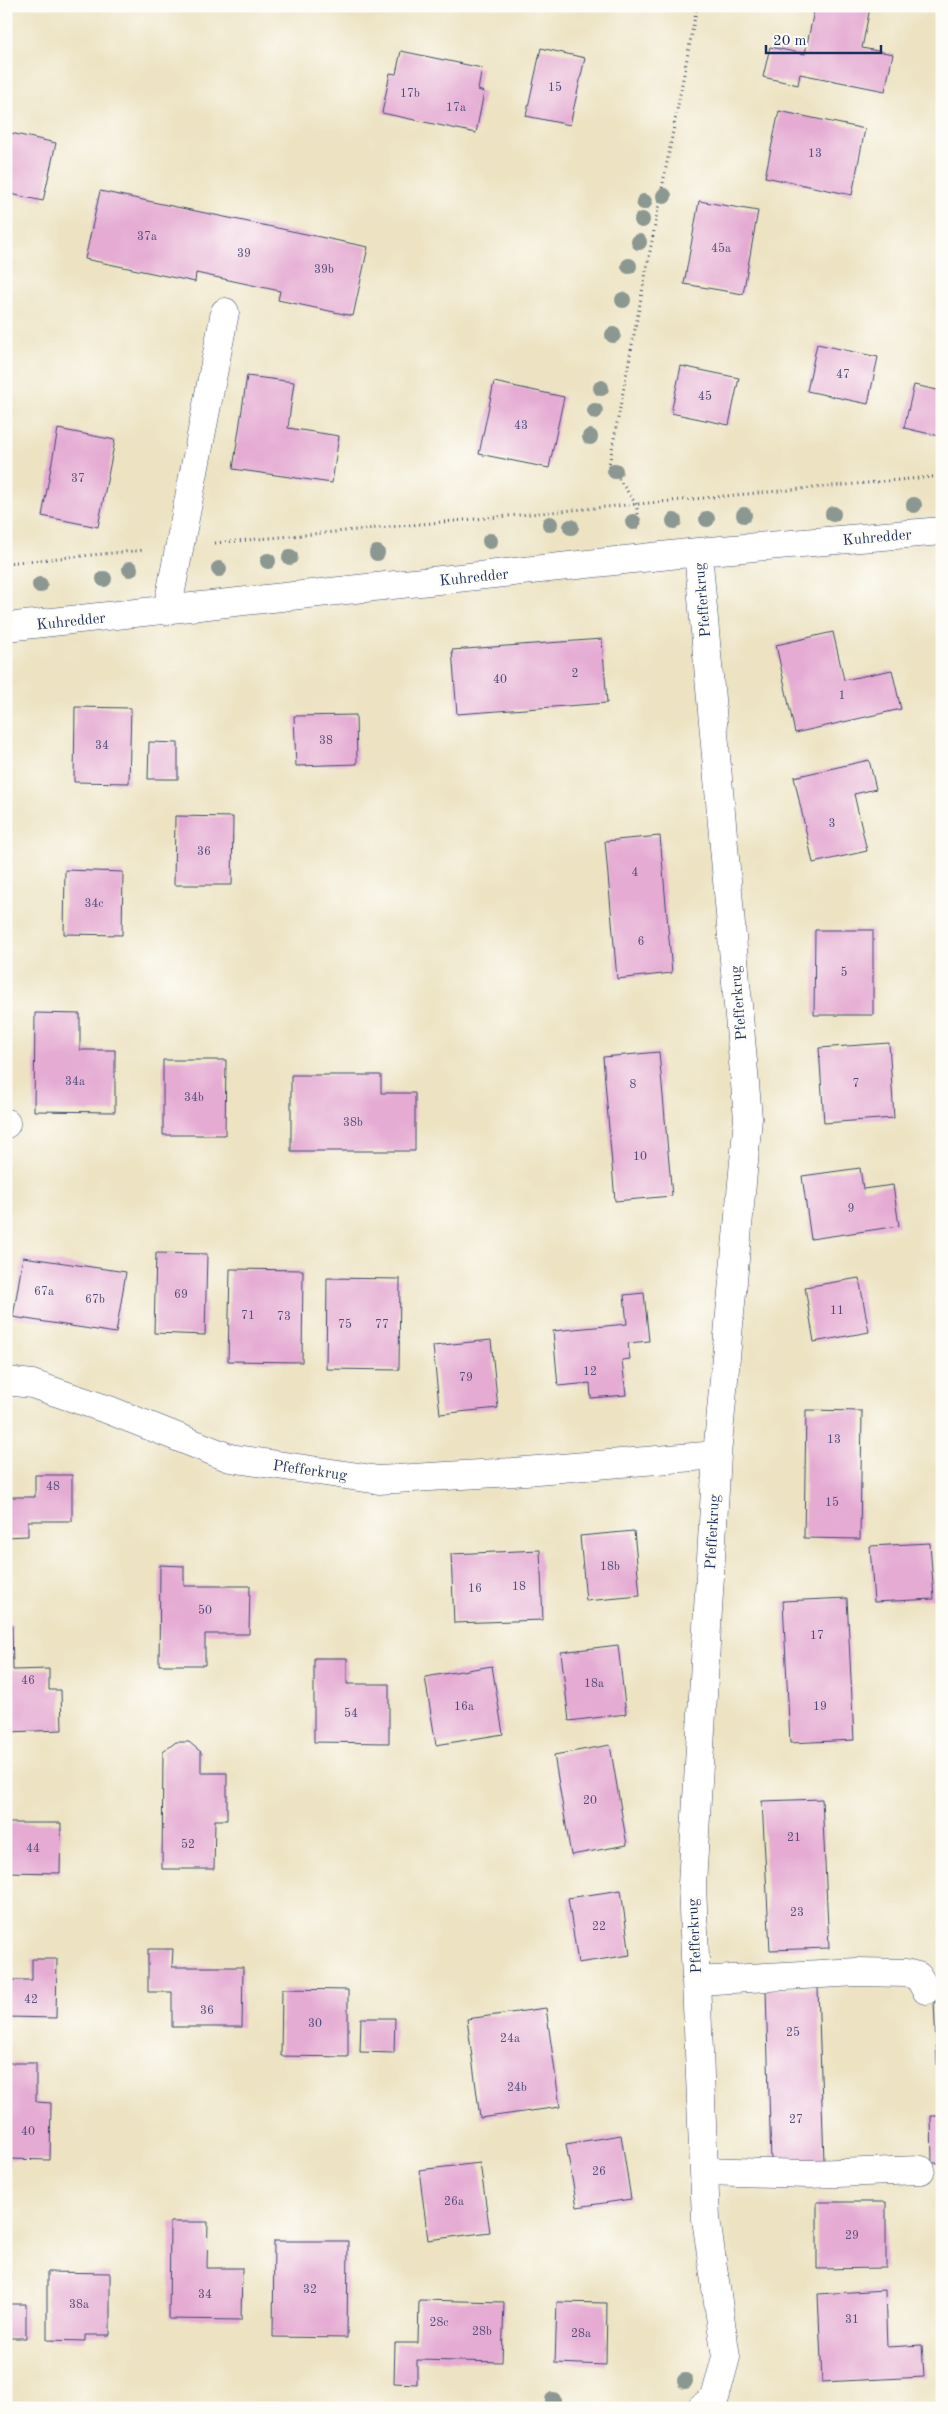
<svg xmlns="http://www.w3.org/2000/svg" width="948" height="2414" viewBox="0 0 948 2414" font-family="'Old Standard TT',serif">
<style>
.building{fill:#e5abd3}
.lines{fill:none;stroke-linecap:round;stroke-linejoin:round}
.minor-casing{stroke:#3a4a6d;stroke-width:29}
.path{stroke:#3a4a6d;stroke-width:3;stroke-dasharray:1 4;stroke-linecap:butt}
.minor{stroke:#fff;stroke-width:28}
.tree{fill:#8b9892}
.labels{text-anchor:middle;stroke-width:5;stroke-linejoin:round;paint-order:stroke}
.number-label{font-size:12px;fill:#4e4e7b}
.street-label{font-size:15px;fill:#1b2f5e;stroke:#fdfcf7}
</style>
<rect width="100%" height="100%" fill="#fdfcf7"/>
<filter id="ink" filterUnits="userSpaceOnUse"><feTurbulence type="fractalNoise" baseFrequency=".02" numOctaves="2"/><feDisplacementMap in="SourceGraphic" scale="10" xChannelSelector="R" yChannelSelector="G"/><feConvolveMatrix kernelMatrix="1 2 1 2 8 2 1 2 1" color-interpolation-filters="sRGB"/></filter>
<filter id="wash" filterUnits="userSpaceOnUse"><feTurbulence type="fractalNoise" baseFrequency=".0096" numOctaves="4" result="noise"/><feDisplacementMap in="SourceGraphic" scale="20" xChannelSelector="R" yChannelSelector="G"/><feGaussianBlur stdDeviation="1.12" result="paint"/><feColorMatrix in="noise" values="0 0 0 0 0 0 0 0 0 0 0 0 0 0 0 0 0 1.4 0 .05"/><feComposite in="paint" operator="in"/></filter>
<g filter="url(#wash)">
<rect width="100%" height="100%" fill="#ede3c3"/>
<g id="blocks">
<path class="building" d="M815,6H859L870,8L862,48L893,54L885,91L800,74L798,85L763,77L770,47L805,54Z
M541,48L585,58L570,125L526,116Z
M401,51L482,68L478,90L484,92L476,133L382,113L390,73L396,74Z
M779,111L865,129L852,195L765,177Z
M6,132L56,143L43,201L6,193Z
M100,191L368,247L353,316L278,300L280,291L196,273L195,282L85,259Z
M699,201L758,211L743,294L684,284Z
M817,344L878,357L868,404L807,391Z
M681,366L739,378L729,425L671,413Z
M247,376L294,382L288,428L339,436L332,483L233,469Z
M494,382L564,397L549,468L479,454Z
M914,385L942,391V423L939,436L904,428Z
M58,429L115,440L98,527L42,516Z
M833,632L844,680L892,670L901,709L795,733L776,645Z
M602,639L607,703L457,714L452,650Z
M75,707L131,708L129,783L74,782Z
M356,715L357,764L296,766L294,716Z
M149,742L178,743V779H148Z
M869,760L876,789L854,794L867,851L813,863L794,777Z
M175,816L233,817L232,885H174Z
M660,836L672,973L617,979L605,841Z
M65,870L123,872L122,935L64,934Z
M815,930H873V1015H814Z
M35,1013L80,1014V1050H115V1112L34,1111Z
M889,1043L894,1118L824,1123L819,1048Z
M659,1052L672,1196L615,1201L603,1057Z
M163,1060H226L225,1135H163Z
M291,1075H381V1093H415V1151H291Z
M860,1168L863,1189L893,1185L899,1226L811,1239L802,1176Z
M156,1253L207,1254L205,1335L154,1333Z
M23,1257L126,1272L116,1333L13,1317Z
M230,1269L303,1270L302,1362L228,1361Z
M327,1278L400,1279L399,1370L326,1369Z
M859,1278L869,1332L814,1342L805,1287Z
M644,1293L649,1341L628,1343L630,1359L622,1360L626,1395L591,1398L590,1383L558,1386L553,1331L627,1324L624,1295Z
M491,1340L498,1408L440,1414L433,1346Z
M806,1410L862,1411L860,1539L804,1538Z
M35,1475H72V1521H28V1536L6,1537V1497H35Z
M634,1531L640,1596L586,1601L580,1536Z
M930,1543L934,1599L874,1602L870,1546Z
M540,1550L543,1620L454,1623L451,1554Z
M160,1565L184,1566V1586H250L249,1634H205V1665H159Z
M847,1598L854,1740L790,1743L783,1601Z
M6,1624H12L13,1670L49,1669V1690H61L62,1730L7,1732Z
M618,1645L626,1714L569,1721L561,1652Z
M314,1658H347V1684H389V1743L314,1742Z
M492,1666L503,1734L436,1745L425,1677Z
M176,1742H189L201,1752V1773H227V1820H215L214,1869H162L163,1752Z
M610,1745L627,1845L571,1855L554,1755Z
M822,1799L829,1948L770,1950L762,1801Z
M6,1823H61L60,1873L6,1872Z
M621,1890L630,1955L578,1963L568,1898Z
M148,1949H173L172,1967H243L242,2027H172V1992H148Z
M32,1959H57L56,2018L6,2017V1980H32Z
M818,1988L824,2161L771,2163L766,1990Z
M282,1989L348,1990V2057L281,2056Z
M942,2001V2065H937L934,2002Z
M546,2008L560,2107L480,2118L467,2019Z
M361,2018H395L394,2053L360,2052Z
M6,2063H36V2102L51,2103L50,2160L9,2159V2172H6Z
M931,2116H942V2163H932Z
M621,2135L631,2199L577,2207L566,2144Z
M480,2163L490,2232L428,2240L419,2170Z
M817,2202H886V2268L817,2269Z
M170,2222H208L207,2268H242L241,2320L169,2319Z
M274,2241H348L347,2338L273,2337Z
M47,2272L110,2273V2335H85V2341L47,2340Z
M6,2274H11L10,2304H26V2338H6Z
M885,2290L887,2347L922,2345L924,2377L822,2382L818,2294Z
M419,2300L504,2302L502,2362L417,2360V2384L394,2383L395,2343H418Z
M557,2302L607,2303L606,2365L555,2363Z"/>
</g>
</g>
<g filter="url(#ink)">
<use href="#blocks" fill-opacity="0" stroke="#3a4a6d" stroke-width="1"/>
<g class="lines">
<defs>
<path id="minor" d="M698,552L748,1118L717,1455L692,1885L706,2219L726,2357L715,2398L701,2408
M167,611L225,312
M6,627L698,552L942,531
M6,1124V1123
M6,1381L32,1384L109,1410L230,1458L379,1480L513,1472L717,1455
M696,1981L857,1972L906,1973L918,1976L926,1990
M704,2171L808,2174L921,2170"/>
</defs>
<use href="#minor" class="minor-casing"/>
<path class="path" d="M640,524L636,504L609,465L697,6
M215,543L942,476
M6,563L145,550"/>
<use href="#minor" class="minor"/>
</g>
<g class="tree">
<circle cx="664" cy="196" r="8"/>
<circle cx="644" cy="202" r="8"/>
<circle cx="642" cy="220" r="8"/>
<circle cx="639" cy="242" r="8"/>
<circle cx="629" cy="266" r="8"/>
<circle cx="623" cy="300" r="8"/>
<circle cx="613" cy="335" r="8"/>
<circle cx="601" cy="388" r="8"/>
<circle cx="595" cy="411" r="8"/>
<circle cx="590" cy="437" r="8"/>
<circle cx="615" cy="471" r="8"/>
<circle cx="914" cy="505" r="8"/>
<circle cx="833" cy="514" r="8"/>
<circle cx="744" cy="515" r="8"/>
<circle cx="707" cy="519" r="8"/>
<circle cx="674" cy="521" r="8"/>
<circle cx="633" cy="522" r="8"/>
<circle cx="550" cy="524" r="8"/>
<circle cx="571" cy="527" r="8"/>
<circle cx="490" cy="541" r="8"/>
<circle cx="377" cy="553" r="8"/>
<circle cx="290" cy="557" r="8"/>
<circle cx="268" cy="561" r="8"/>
<circle cx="130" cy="569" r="8"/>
<circle cx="219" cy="569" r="8"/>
<circle cx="104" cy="579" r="8"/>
<circle cx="40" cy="585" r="8"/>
<circle cx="685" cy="2381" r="8"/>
<circle cx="553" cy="2400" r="8"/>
</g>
</g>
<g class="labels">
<g class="number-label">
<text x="555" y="91">15</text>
<text x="410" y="97">17b</text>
<text x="456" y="111">17a</text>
<text x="815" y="157">13</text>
<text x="147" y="240">37a</text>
<text x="721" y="252">45a</text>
<text x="244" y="257">39</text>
<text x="324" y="273">39b</text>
<text x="843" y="378">47</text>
<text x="705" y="400">45</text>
<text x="521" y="429">43</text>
<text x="78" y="482">37</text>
<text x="575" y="677">2</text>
<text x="500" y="683">40</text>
<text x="842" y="699">1</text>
<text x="326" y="744">38</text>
<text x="102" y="749">34</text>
<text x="832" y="827">3</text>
<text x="204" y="855">36</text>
<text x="635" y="876">4</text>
<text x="94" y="907">34c</text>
<text x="641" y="945">6</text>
<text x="844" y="976">5</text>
<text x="75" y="1085">34a</text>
<text x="856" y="1087">7</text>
<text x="633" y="1088">8</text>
<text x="194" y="1101">34b</text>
<text x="353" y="1126">38b</text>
<text x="640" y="1160">10</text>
<text x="851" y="1212">9</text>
<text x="44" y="1295">67a</text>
<text x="181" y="1298">69</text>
<text x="95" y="1303">67b</text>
<text x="837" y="1314">11</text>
<text x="248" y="1319">71</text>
<text x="284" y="1320">73</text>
<text x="345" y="1328">75</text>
<text x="382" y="1328">77</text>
<text x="590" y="1375">12</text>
<text x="466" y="1381">79</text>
<text x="834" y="1443">13</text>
<text x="53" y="1490">48</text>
<text x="832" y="1506">15</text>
<text x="610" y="1570">18b</text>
<text x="519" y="1590">18</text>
<text x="475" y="1592">16</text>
<text x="205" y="1614">50</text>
<text x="817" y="1639">17</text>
<text x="28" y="1684">46</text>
<text x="594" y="1687">18a</text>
<text x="464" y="1710">16a</text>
<text x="820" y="1710">19</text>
<text x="351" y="1717">54</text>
<text x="590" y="1804">20</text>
<text x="794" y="1841">21</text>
<text x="188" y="1848">52</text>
<text x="33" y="1852">44</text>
<text x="797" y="1916">23</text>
<text x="599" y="1930">22</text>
<text x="31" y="2003">42</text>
<text x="207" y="2014">36</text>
<text x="315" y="2027">30</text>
<text x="793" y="2036">25</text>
<text x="510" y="2042">24a</text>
<text x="517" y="2091">24b</text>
<text x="796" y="2123">27</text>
<text x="28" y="2135">40</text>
<text x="599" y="2175">26</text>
<text x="454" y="2205">26a</text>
<text x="852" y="2239">29</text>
<text x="310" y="2293">32</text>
<text x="205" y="2298">34</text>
<text x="79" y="2308">38a</text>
<text x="852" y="2323">31</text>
<text x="439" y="2326">28c</text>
<text x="482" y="2335">28b</text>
<text x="581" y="2337">28a</text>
</g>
<g class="street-label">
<text transform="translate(877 537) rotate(-5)" y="5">Kuhredder</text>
<text transform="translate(474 577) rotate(-6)" y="5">Kuhredder</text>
<text transform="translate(702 600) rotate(-95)" y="5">Pfefferkrug</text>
<text transform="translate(71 621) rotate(-6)" y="5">Kuhredder</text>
<text transform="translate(738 1003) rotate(-95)" y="5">Pfefferkrug</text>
<text transform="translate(310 1470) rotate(8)" y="5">Pfefferkrug</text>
<text transform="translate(712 1532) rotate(-87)" y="5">Pfefferkrug</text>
<text transform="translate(694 1936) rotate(-93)" y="5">Pfefferkrug</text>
</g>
</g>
<rect width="948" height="2414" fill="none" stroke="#fdfcf7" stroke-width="25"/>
<path d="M766 45v8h115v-8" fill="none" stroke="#1b2f5e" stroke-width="2.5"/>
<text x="773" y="45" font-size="15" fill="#1b2f5e" stroke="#fdfcf7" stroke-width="4" paint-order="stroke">20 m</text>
</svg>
